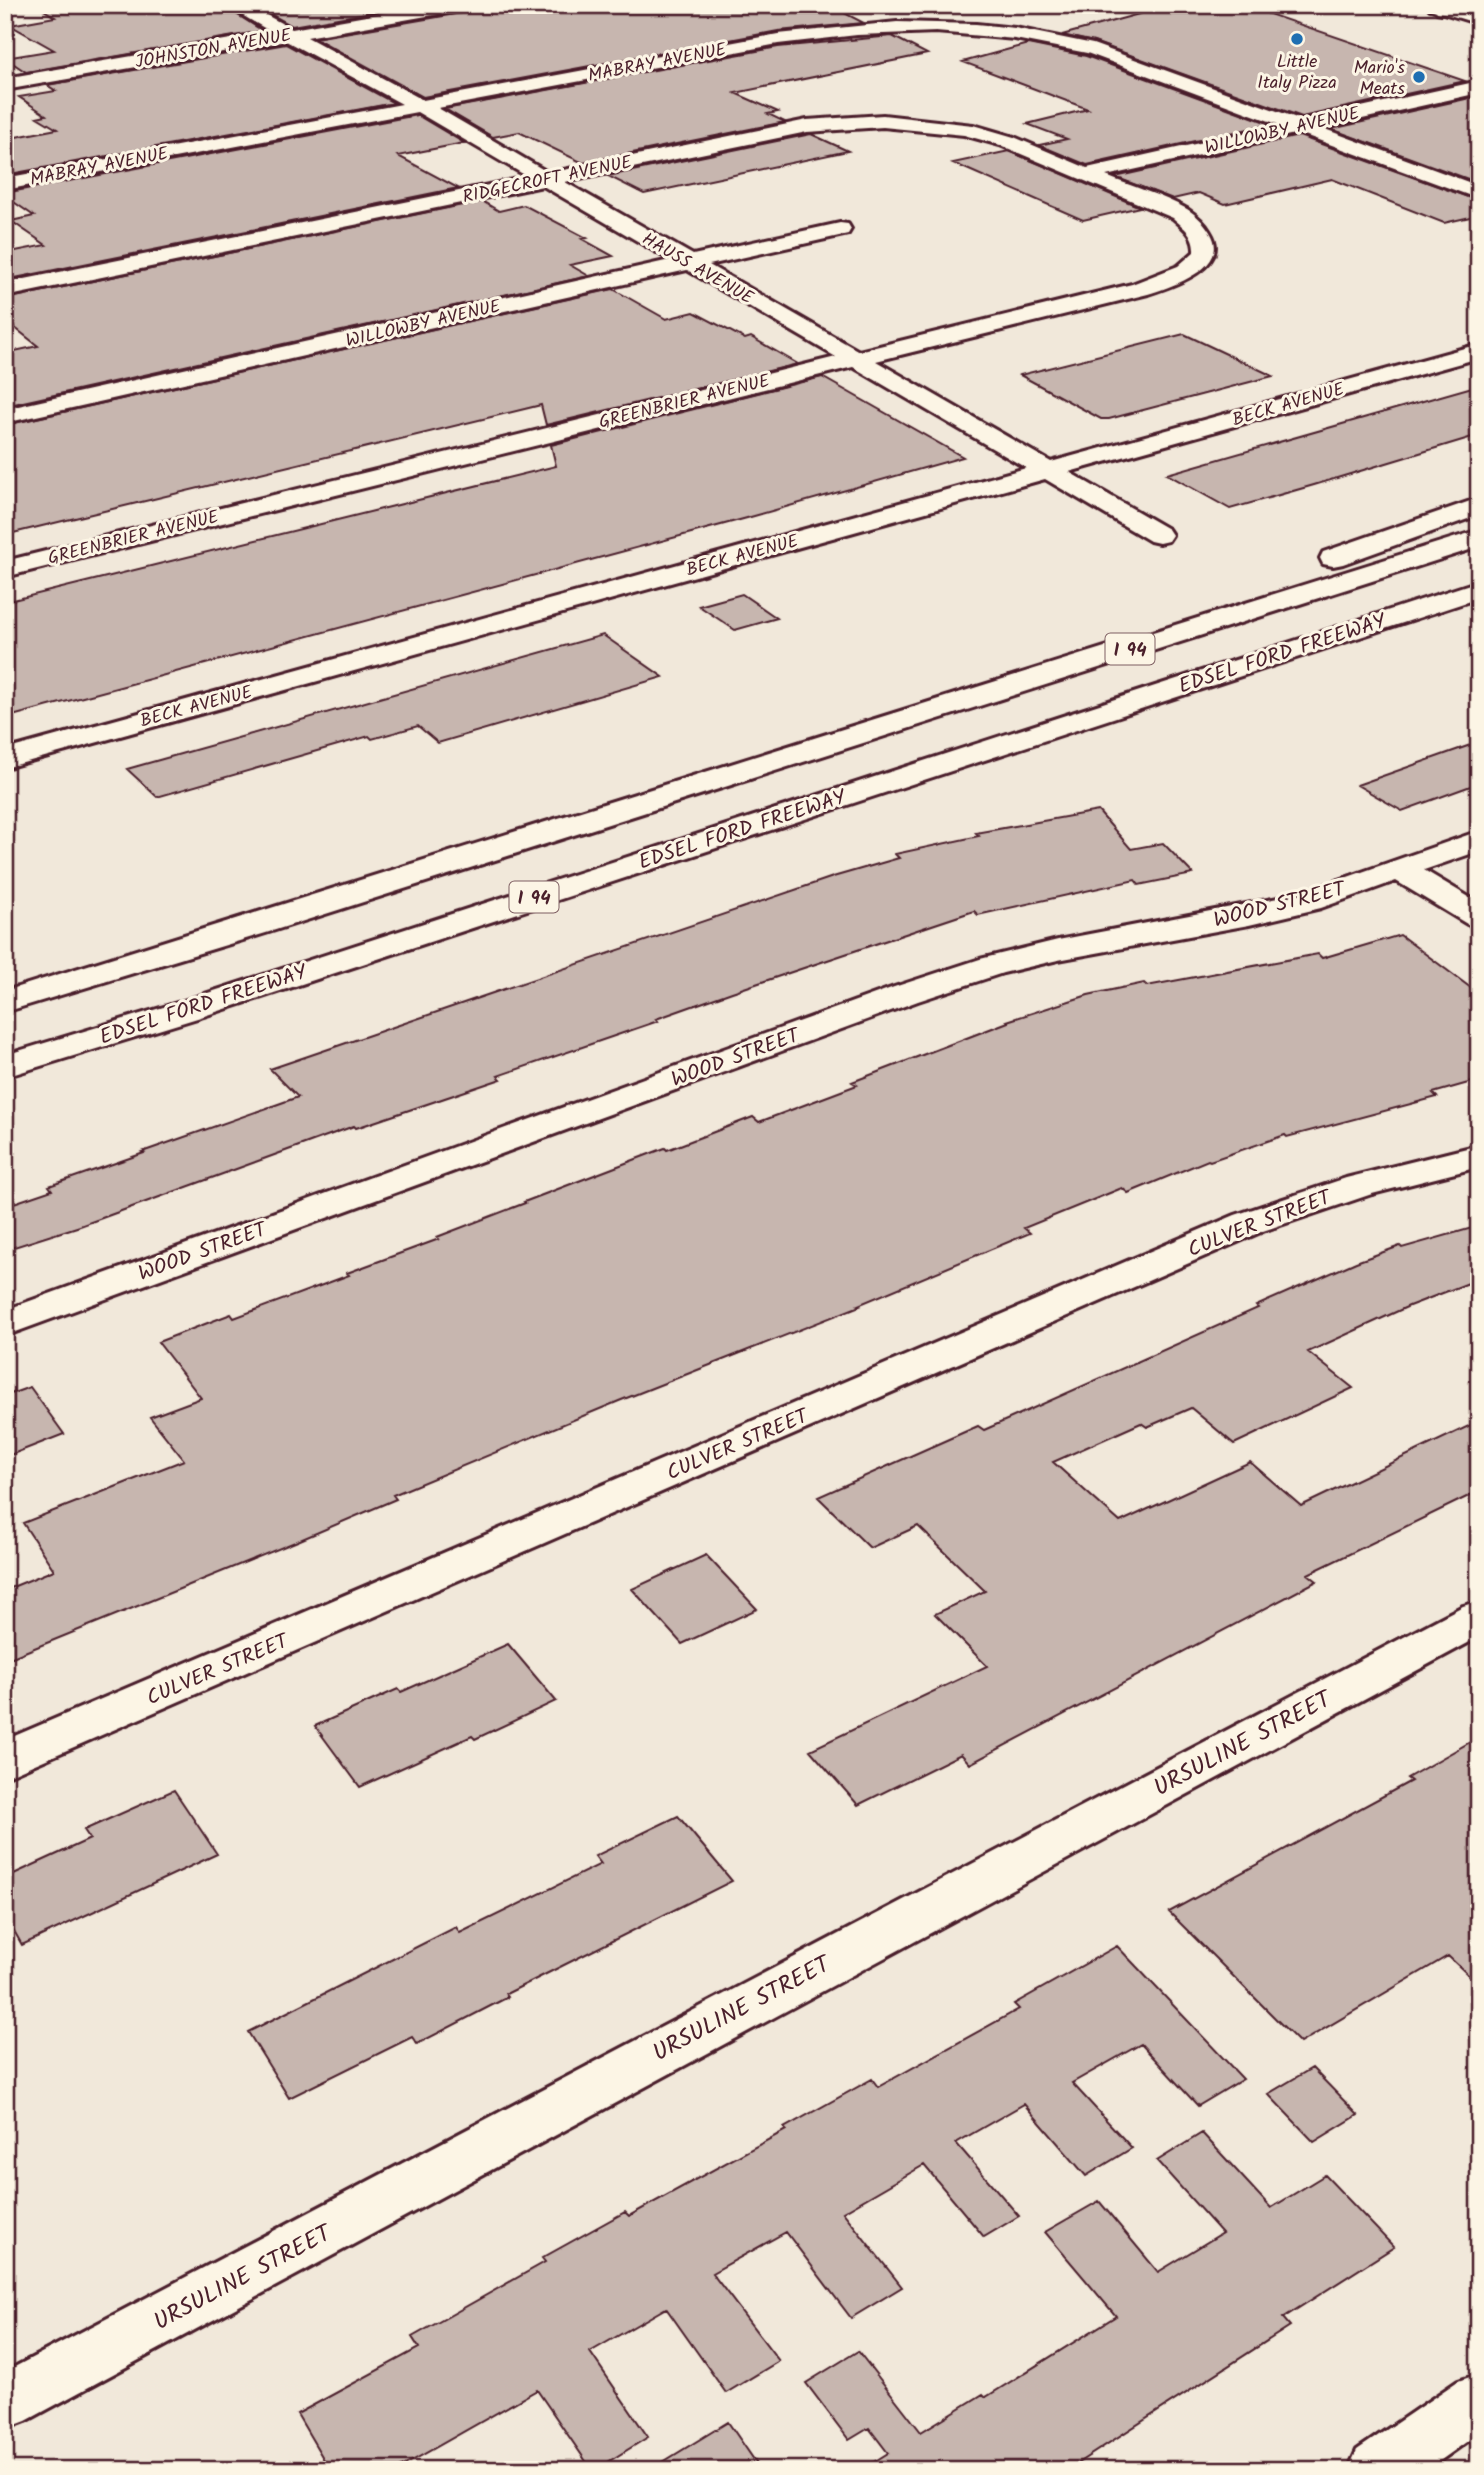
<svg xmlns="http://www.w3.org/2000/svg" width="1484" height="2475" viewBox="0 0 1484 2475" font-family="Kalam,sans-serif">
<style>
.building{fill:#c7b6af;stroke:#4a1f2b;stroke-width:2}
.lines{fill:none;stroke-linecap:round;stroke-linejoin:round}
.minor-casing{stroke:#4a1f2b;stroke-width:6}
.major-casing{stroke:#4a1f2b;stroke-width:6}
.highway-casing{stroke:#4a1f2b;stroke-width:6}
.minor{fill:#fcf5e5;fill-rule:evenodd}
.major{fill:#fcf5e5;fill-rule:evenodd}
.highway{fill:#fcf5e5;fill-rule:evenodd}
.poi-dot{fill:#1f6fb2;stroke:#fcf5e5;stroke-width:2.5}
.labels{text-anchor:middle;stroke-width:6;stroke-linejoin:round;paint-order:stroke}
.far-street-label{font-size:18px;fill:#4a1f2b;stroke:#fcf5e5}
.far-poi-label{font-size:18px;fill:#4a1f2b;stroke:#fcf5e5}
.shield{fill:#fcf5e5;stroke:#7f5f63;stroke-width:2}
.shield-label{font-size:19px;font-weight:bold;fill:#4a1f2b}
.street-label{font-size:21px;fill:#4a1f2b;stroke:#fcf5e5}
.near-street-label{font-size:24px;fill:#4a1f2b;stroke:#fcf5e5}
</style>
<rect width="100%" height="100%" fill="#f1e8da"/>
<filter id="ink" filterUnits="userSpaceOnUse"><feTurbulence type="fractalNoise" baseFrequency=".0143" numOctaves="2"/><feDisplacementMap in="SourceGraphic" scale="14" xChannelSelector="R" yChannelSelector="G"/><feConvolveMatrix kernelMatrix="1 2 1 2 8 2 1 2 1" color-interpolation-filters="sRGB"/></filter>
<g filter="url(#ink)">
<path class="building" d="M36,5H222L263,31L26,72L5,58L54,50L10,25L55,17Z
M254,5H412L292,26Z
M473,5H829L864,23L778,31L423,97L315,38L461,13Z
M1172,5H1243L1465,81L1302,117L1094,42L1062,35Z
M892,36L927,54L735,93L778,112L768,114L785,122L583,163L519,132L493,137L445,109L778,47Z
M286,44L394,103L5,175V139L57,129L37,117L46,115L19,97L56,91L47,85Z
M1028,44L1086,56L1271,124L1087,165L1039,145L1067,139L1027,124L1088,109L963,62Z
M1479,96V183L1331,129Z
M417,115L464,143L398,156L458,188L5,280V253L46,245L11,221L34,216L5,196V193Z
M811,134L848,151L644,194L608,176Z
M1299,136L1479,201V215L1444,223L1332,179L1225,204L1199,193L1173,199L1115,177Z
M1009,151L1140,207L1083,220L953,163Z
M482,201L499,211L524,205L587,238L582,239L613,256L570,265L589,276L5,406V353L38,346L5,320V299Z
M613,289L666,319L694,312L745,339L751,337L798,364L546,425L541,405L5,535V425Z
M1184,334L1273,376L1109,419H1101L1020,375Z
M822,377L963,457L747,518L5,718V602L556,466L551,445Z
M1479,385V435L1314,485L1230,509L1167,474Z
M742,594L777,618L735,630L699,606Z
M603,635L663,677L438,743L418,726L372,739L369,736L157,797L127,769Z
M1479,742V783L1402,811L1357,785Z
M1098,811L1131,849L1163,843L1193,874L1139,885L1135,880L978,915L974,911L732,992L656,1019L658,1021L498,1076L501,1079L356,1128L354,1126L80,1226L5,1250V1206L52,1190L49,1186L144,1153L142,1152L298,1097L270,1069L833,877L899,858L895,854L979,836L976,833Z
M1400,935L1479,994V1080L1433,1093L1437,1097L1287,1137L1285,1135L1210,1161L1208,1160L1128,1193L1122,1188L1024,1228L1030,1233L858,1305L860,1306L619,1401L393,1495L396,1499L300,1540L5,1660V1590L54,1570L23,1523L184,1460L150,1417L201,1398L158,1342L231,1314L234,1318L349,1275L347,1273L439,1239L437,1237L525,1203L524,1202L665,1148L667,1150L753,1117L759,1122L857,1085L852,1082L1008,1022L1007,1021L1088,995L1144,983L1147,986L1318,954L1322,958Z
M1479,1226V1279L1409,1306L1308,1352L1353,1388L1234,1444L1191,1408L1147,1427L1141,1423L1053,1462L1120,1522L1250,1462L1301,1506L1479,1421V1491L1308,1574L1317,1581L970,1764L961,1754L858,1805L810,1750L987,1666L935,1614L985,1591L918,1526L870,1548L818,1497L978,1426L984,1430L1258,1308L1256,1306L1356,1262L1400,1246L1402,1248Z
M30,1387L64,1434L5,1457V1396Z
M706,1555L757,1609L682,1644L632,1589Z
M508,1644L556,1701L475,1739L472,1736L360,1787L315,1726L398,1689L401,1692Z
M1479,1737V1985L1448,1956L1300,2043L1169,1912L1411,1781L1407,1778Z
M174,1790L217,1854L22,1945L5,1915V1878L90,1839L84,1830Z
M678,1816L732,1881L506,1994L508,1997L417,2044L412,2037L289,2098L248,2032L456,1927L460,1933L601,1864L595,1856Z
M1117,1946L1243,2079L1198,2106L1141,2044L1072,2083L1132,2148L1086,2176L1024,2104L956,2143L1019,2216L984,2237L924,2165L843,2212L902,2287L851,2318L786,2232L712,2273L779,2361L726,2393L666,2308L590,2352L648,2437L595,2470H592L537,2390L396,2470H330L297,2414L419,2348L412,2337L545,2262L542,2258L625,2212L629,2216L786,2130L784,2128L872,2079L878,2087L1019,2009L1014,2004Z
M1312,2068L1358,2115L1314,2142L1268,2094Z
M1202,2133L1271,2208L1325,2175L1394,2247L1283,2318L1290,2326L1067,2470H861L888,2453L869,2428L849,2440L806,2383L858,2351L921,2432L983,2394L986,2397L1116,2316L1045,2232L1099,2201L1158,2272L1222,2233L1157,2161Z
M728,2422L761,2470H650Z"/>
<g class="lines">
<defs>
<path id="minor" d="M225,5H248L292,29L429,5H470L461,10L307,37L423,100L778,34L897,22L976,24L1015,28L1093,44L1302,120L1479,81V93L1322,128L1479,186V199L1299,133L1106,176C1133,187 1162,195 1187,209C1196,215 1205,223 1210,232C1232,267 1173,286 1148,294L876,361L1051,462L1479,344V358L1069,472L1168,529L1172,535L1168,541L1159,543L1150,541L1045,479L5,768V750L1026,468L853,367L5,577V561L836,357L687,270L5,423V409L670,260L543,186L5,297V283L528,177L417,112L5,190V178L402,104L286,41L5,90V78L271,32ZM936,32L1015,39L1087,53L1280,125L1087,168L1014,137L973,125L883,115L807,120L549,173L438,108L778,44L857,35ZM883,127L964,135L1000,145L1173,218C1185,229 1195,235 1194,252L1178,266L1132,284L859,351L709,265L848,234L851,229L848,224L840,223L693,255L565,182L807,132Z
M1436,5H1469L1466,9L1443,13L1437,12L1434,8Z
M1479,831V851L1424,870L1479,903V927L1467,924L1396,881L1321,908L1249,925L1058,960L1003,973L918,1001L5,1336V1310L894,987L980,959L1058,940L1299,894Z
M1479,1145V1167L1372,1194L1263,1231L5,1777V1740L1235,1215L1346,1178Z
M1479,1601V1637L26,2421L5,2429V2372L1463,1606Z
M1479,2374V2433L1427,2470H1348L1357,2450L1458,2381Z"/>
<path id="major" d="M1427,5H1454L1479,13V24L1430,9Z"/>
<path id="highway" d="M1479,498V515L1343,564L1333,566L1323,564L1320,558L1323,552Z
M1479,530V547L266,933L5,1012V991Z
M1479,581V598L204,1016L5,1077V1055L180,1002Z"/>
</defs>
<use href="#minor" class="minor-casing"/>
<use href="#major" class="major-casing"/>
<use href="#highway" class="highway-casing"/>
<use href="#minor" class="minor"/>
<use href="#major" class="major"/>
<use href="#highway" class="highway"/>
</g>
</g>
<g class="poi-dot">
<circle cx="1297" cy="39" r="7"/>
<circle cx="1419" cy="77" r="7"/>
</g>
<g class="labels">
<g class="far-street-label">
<text transform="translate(213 48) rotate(-10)" y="6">JOHNSTON AVENUE</text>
<text transform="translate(657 62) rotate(-11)" y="6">MABRAY AVENUE</text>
<text transform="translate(1282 130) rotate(-13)" y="6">WILLOWBY AVENUE</text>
<text transform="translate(99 166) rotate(-11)" y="6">MABRAY AVENUE</text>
<text transform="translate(547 179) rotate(-12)" y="6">RIDGECROFT AVENUE</text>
<text transform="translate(698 268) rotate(30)" y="6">HAUSS AVENUE</text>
<text transform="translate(423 323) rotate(-13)" y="6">WILLOWBY AVENUE</text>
<text transform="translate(684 401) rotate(-14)" y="6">GREENBRIER AVENUE</text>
<text transform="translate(1288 404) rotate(-16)" y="6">BECK AVENUE</text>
<text transform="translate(133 537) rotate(-14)" y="6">GREENBRIER AVENUE</text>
<text transform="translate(742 555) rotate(-15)" y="6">BECK AVENUE</text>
<text transform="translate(196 706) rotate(-15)" y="6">BECK AVENUE</text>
</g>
<g class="far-poi-label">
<text x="1297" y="67">Little<tspan x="1297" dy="21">Italy Pizza</tspan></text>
<text x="1405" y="73" text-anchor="end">Mario's<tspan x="1405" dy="21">Meats</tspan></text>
</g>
<g class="shield">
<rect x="1105.5" y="633.5" width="49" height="31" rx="5"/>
<rect x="509.5" y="881.5" width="49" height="31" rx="5"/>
</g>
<g class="shield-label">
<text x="1130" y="656">I 94</text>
<text x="534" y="904">I 94</text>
</g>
<g class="street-label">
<text transform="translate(1282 653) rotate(-18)" y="7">EDSEL FORD FREEWAY</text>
<text transform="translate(742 829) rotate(-18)" y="7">EDSEL FORD FREEWAY</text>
<text transform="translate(1279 904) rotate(-14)" y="7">WOOD STREET</text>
<text transform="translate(203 1004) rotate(-18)" y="7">EDSEL FORD FREEWAY</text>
<text transform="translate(735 1057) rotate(-20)" y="7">WOOD STREET</text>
<text transform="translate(1259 1223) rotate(-21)" y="7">CULVER STREET</text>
<text transform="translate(202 1251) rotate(-20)" y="7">WOOD STREET</text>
<text transform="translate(737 1444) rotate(-23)" y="7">CULVER STREET</text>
<text transform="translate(217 1669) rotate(-23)" y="7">CULVER STREET</text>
</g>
<g class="near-street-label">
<text transform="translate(1242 1743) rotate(-28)" y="8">URSULINE STREET</text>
<text transform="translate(741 2008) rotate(-28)" y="8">URSULINE STREET</text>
<text transform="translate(242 2277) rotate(-28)" y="8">URSULINE STREET</text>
</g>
</g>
<rect width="1484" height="2475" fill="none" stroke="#fcf5e5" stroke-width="28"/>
<rect x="14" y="14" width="1456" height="2447" fill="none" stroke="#4a1f2b" stroke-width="2.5" filter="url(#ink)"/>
</svg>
